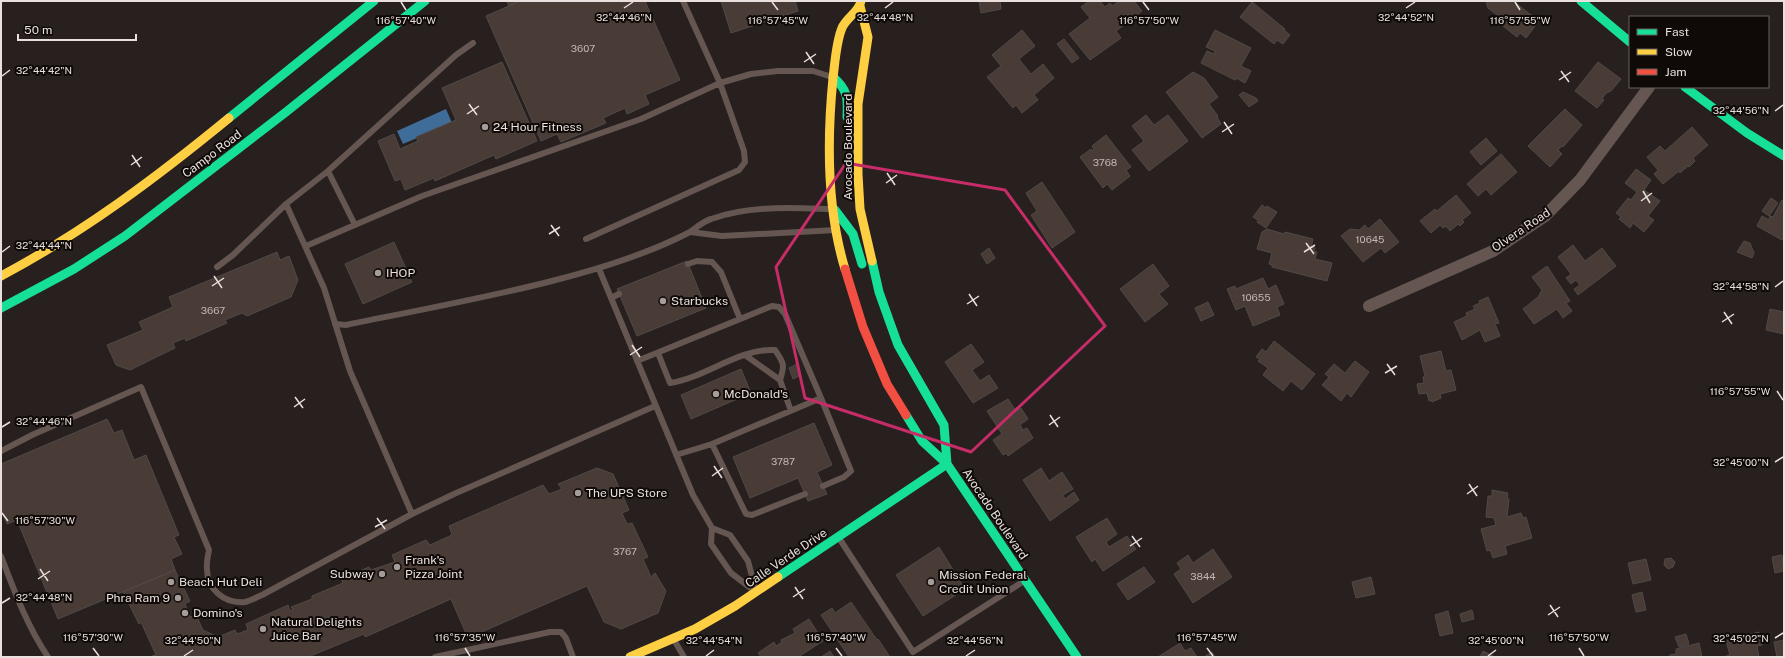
<svg xmlns="http://www.w3.org/2000/svg" width="1785" height="658" viewBox="0 0 1785 658" font-family="'Public Sans',sans-serif">
<style>
.water{fill:#3f6c98}
.building{fill:#493b35;stroke:#4f4a48}
.lines{fill:none;stroke-linecap:round;stroke-linejoin:round}
.lane{stroke:#655651;stroke-width:6}
.street{stroke:#655651;stroke-width:12}
.fast{stroke:#16e098;stroke-width:9}
.slow{stroke:#ffcf43;stroke-width:9}
.jam{stroke:#f24e42;stroke-width:9}
.marked{fill:none;stroke:#c62c68;stroke-width:3;stroke-linejoin:round}
.ticks{fill:none;stroke:#e9e0dd;stroke-width:1.5}
.poi-dot{fill:#a59d9a;stroke:#0f0a08;stroke-width:1.5}
.labels{text-anchor:middle;stroke-width:4;stroke-linejoin:round;paint-order:stroke}
.number-label{font-size:10px;fill:#c1b7b3}
.poi-label{font-size:12px;fill:#e9e0dd;stroke:#0f0a08;text-anchor:start}
.street-label{font-size:12px;fill:#e9e0dd;stroke:#0f0a08}
.ticks-label{font-size:10px;text-anchor:middle;fill:#e9e0dd;stroke:#0f0a08;stroke-width:4;stroke-linejoin:round;paint-order:stroke}
</style>
<rect width="100%" height="100%" fill="#27201e"/>
<path class="water" d="M446,109L452,123L403,144L397,131Z"/>
<path class="building" d="M507,1H520L509,6Z
M520,1H645L680,80L645,95L649,104L627,114L625,108L603,118L606,123L561,142L557,134L541,141L486,16Z
M721,1H795L798,11L731,33Z
M979,1H1000L1001,9L981,13Z
M1089,1H1100L1105,7L1110,3L1112,6L1119,1H1134L1142,11L1116,31L1121,38L1090,60L1069,34L1090,18L1081,7Z
M1486,1H1513L1539,21L1526,38L1520,33L1517,37L1498,22L1501,18L1488,8Z
M1252,2L1285,29L1284,30L1290,35L1283,44L1277,40L1274,44L1240,17Z
M1022,30L1035,46L1019,59L1031,74L1043,64L1054,78L1034,95L1038,100L1022,113L1016,105L1013,108L987,77L1001,66L992,55Z
M1215,30L1251,48L1241,66L1251,71L1245,83L1236,78L1235,80L1201,63L1207,51L1214,54L1215,51L1206,47Z
M1064,39L1079,58L1072,63L1057,44Z
M502,62L537,141L496,159L494,155L435,181L434,178L405,190L401,179L395,181L378,141L394,134L400,149L418,141L416,137L456,120L442,88Z
M1598,62L1621,79L1611,91L1606,93L1602,99L1604,100L1597,108L1575,91Z
M1193,72L1204,78L1218,97L1209,104L1218,116L1217,117L1221,124L1202,138L1166,92Z
M1243,92L1256,98L1258,101L1249,107L1239,95Z
M1565,109L1582,125L1563,147L1562,146L1558,150L1562,154L1550,167L1528,146Z
M1146,115L1154,125L1168,115L1188,141L1149,171L1132,150L1144,141L1132,126Z
M1692,127L1708,145L1693,158L1695,161L1689,167L1688,166L1680,173L1679,171L1663,184L1654,174L1658,170L1647,157L1660,146L1665,151Z
M1106,135L1131,167L1126,170L1130,176L1112,190L1107,184L1103,188L1080,157L1091,149L1092,151L1094,149L1092,146Z
M1486,138L1497,151L1481,165L1470,152Z
M1501,154L1517,172L1491,195L1486,189L1478,196L1467,184Z
M1636,169L1651,180L1644,190L1660,201L1648,216L1654,220L1644,232L1633,223L1630,228L1619,219L1621,217L1616,213L1628,198L1631,200L1637,192L1625,183Z
M1042,182L1075,232L1052,248L1031,215L1037,211L1026,193Z
M1456,195L1471,213L1462,220L1464,222L1460,226L1458,224L1450,231L1446,226L1443,228L1440,225L1431,233L1420,221L1435,209L1437,211Z
M1771,198L1778,203L1769,216L1762,211Z
M1782,200L1784,201V236L1782,240L1757,226L1762,216L1769,220L1770,216L1773,217Z
M1262,205L1266,208L1267,206L1277,212L1266,228L1257,222L1258,220L1253,217Z
M1380,219L1399,242L1385,253L1381,248L1363,262L1341,236L1350,229L1359,230L1365,225L1368,229Z
M1267,229L1284,234L1285,232L1313,239L1311,247L1315,248L1314,251L1317,252L1315,259L1332,263L1327,281L1272,267V265L1269,264L1272,253L1257,249L1262,232Z
M1744,241L1750,243L1754,253L1752,258L1737,252Z
M394,242L412,282L363,304L345,264Z
M1573,245L1585,261L1602,248L1616,266L1578,295L1574,289L1580,285L1576,280L1571,284L1566,278L1571,274L1558,257Z
M989,248L995,258L987,264L981,254Z
M277,252L280,260L289,256L298,280L291,297L247,316L242,313L225,320L227,323L186,341L185,338L173,343L175,348L130,370L116,365L107,345L143,330L139,322L173,307L169,297Z
M687,261L706,308L637,336L617,289Z
M1153,264L1169,286L1159,294L1168,304L1145,322L1120,289Z
M1547,266L1570,301L1566,303L1572,311L1563,318L1557,309L1534,324L1523,309L1538,297L1542,290L1532,277Z
M1263,278L1268,289L1276,285L1284,304L1277,307L1280,315L1253,326L1245,306L1236,310L1227,289L1235,286L1236,289Z
M1488,297L1499,323L1495,324L1500,336L1485,342L1480,330L1462,340L1454,322L1467,316L1466,313L1475,309L1473,306L1480,303L1479,301Z
M1208,302L1214,315L1201,321L1195,308Z
M1770,309L1784,312V334L1766,330Z
M1274,341L1315,374L1302,390L1291,381L1283,391L1263,375L1268,368L1258,361L1260,359L1256,357L1262,349L1266,352Z
M971,344L984,362L972,370L980,381L989,375L998,388L973,403L945,362Z
M1441,351L1446,371L1451,370L1456,390L1440,394L1441,398L1432,402L1431,400L1429,401L1427,393L1419,394L1417,384L1424,383L1423,377L1425,376L1420,356Z
M1355,361L1369,372L1351,397L1347,393L1341,401L1322,385L1329,377L1325,374L1334,364L1345,373Z
M797,364L801,375L793,379L789,368Z
M741,369L751,393L691,419L681,395Z
M1008,399L1016,411L1021,408L1028,419L1020,425L1023,430L1021,431L1027,428L1033,438L1008,456L1007,453L1003,455L993,440L1002,434L987,411Z
M107,419L114,433L122,430L134,460L146,455L179,535L174,537L182,554L171,559L175,570L58,619L17,520L7,524L1,510V489L3,488L1,485V464Z
M814,423L832,465L817,472L827,494L808,501L798,478L750,498L733,457Z
M597,468L613,474L629,510L622,513L627,524L632,523L648,557L643,559L651,577L655,573L666,591L658,613L621,629L604,622L587,586L468,638L451,599L365,637L364,634L308,657H153L152,656L156,655L141,622L139,624L123,592L175,570L190,601L185,604L190,617L196,615L203,630L218,637L235,630L237,634L248,630L246,624L288,605L290,611L293,610L291,607L312,599V596L343,583L341,579L369,567L371,570L395,562L392,555L426,540L430,545L452,535L449,526L543,485L549,494L562,489L558,484Z
M1041,468L1049,481L1062,472L1073,489L1063,495L1065,499L1074,492L1079,500L1050,521L1023,480Z
M1492,490L1508,493L1507,498L1509,499L1507,517L1521,513L1523,518L1526,517L1532,538L1505,546L1507,554L1493,558L1490,550L1487,551L1481,529L1496,525L1494,518L1486,517L1488,496H1492Z
M1107,518L1117,534L1106,542L1109,547L1127,536L1136,549L1103,571L1095,559L1092,562L1076,537Z
M939,547L965,589L923,616L896,575Z
M1213,549L1232,577L1193,603L1174,574L1181,569L1177,563L1188,555L1193,563Z
M1782,555L1784,571L1775,573L1772,557Z
M1671,558L1675,562L1673,567L1668,569L1664,565L1665,559Z
M1646,559L1651,580L1633,584L1628,563Z
M1144,567L1155,582L1128,600L1117,584Z
M1371,577L1375,594L1356,598L1352,582Z
M1642,592L1646,610L1636,612L1632,595Z
M851,602L877,640L878,639L890,657H849L821,615L832,608L835,613Z
M1472,610L1474,619L1462,622L1460,614Z
M1448,611L1453,633L1440,636L1435,615Z
M809,619L823,641L798,657H761L758,653L774,642L776,646L782,642L781,640L795,633L793,629Z
M1759,632L1762,645L1757,646L1759,657H1723L1730,655L1726,641Z
M1686,634L1689,644L1679,647L1675,637Z
M1784,640V657H1777L1774,642Z
M1180,643L1185,651L1191,648L1197,657H1158Z
M1699,643L1702,657H1670V655L1676,654V649Z
M830,651L834,657H821Z
M1483,651L1495,657H1480Z
M1212,652L1215,657H1204Z"/>
<g class="lines">
<path class="lane" d="M328,171L456,55L473,43
M832,209C792,208 750,205 711,219C704,221 697,227 690,232L722,236L836,230
M355,225L328,171L286,204L324,288L350,371L412,514L454,494L655,406
M586,239L739,170L745,162L744,151L720,83L683,1
M306,246L422,196L641,119L720,83L751,74L778,71H813L832,77
M688,264L697,261L712,262L721,272L740,319
M217,267L233,255L286,204
M599,269L693,495L712,528
M611,298L619,294
M335,324L346,325C414,311 481,299 548,282C596,270 646,255 690,232
M658,353L670,383C705,378 739,348 775,350C784,363 785,365 780,380L791,411
M745,355L780,380
M637,361L772,306L779,307L785,314L821,398L712,444L676,455
M821,398L851,471L844,477L823,486
M712,444L746,514L752,515L805,494
M1,451L32,435L141,387L209,550C208,556 206,563 207,569C207,589 224,604 245,602C250,601 257,597 262,595L412,514
M712,528L730,535L748,561L756,592L731,573L711,544Z
M839,538L913,652L1024,581
M1,556C14,590 27,626 48,657
M674,640L684,657
M435,657L550,632H561L566,638L573,657"/>
<path class="street" d="M1369,306L1493,251L1545,216L1580,180L1649,87"/>
<path class="fast" d="M1581,1L1630,42
M833,77C848,90 848,98 847,117
M1685,87L1747,133L1784,156
M229,118L374,1
M835,210L853,234L862,264
M872,261L879,292L898,345L944,425L947,464
M1,308L74,269L125,236L286,112L425,1
M906,415L922,441L947,464L1077,657
M778,577L947,464"/>
<path class="slow" d="M860,6L868,37L858,104V174L860,209L872,261
M845,269C827,210 827,139 833,78C835,63 836,42 842,28C846,18 859,12 861,1
M1,276C84,232 157,177 229,118
M630,657L695,629L735,606L778,577"/>
<path class="jam" d="M845,269L863,327L887,384L906,415"/>
</g>
<path class="marked" d="M846,163L1005,190L1105,326L971,452L805,398L776,267Z"/>
<path class="ticks" d="M401,2L406,10M772,2L778,10M1143,2L1149,10M1515,2L1520,10M624,8L633,2M885,8L893,2M1406,8L1415,2M806,52L814,64M804,62L816,54M1561,71L1569,82M2,76L10,70M1559,80L1571,72M469,104L477,115M1775,111L1783,105M467,114L479,106M1224,122L1232,134M1222,132L1234,124M132,155L140,167M131,165L142,157M887,173L895,185M886,183L897,175M1643,191L1650,203M1641,201L1652,193M551,225L559,236M549,234L560,227M1306,243L1314,254M2,252L10,246M1304,252L1315,245M214,276L222,288M212,286L224,278M1775,287L1783,281M969,294L977,306M967,304L979,296M1724,312L1732,324M1722,322L1734,314M632,345L640,357M630,355L642,347M1387,364L1395,375M1385,373L1397,366M1777,391L1783,400M295,397L303,408M294,407L305,399M1050,415L1058,427M1049,425L1060,417M2,427L10,422M1775,462L1783,457M714,466L722,478M712,476L723,468M1469,484L1477,496M1467,494L1478,486M2,513L8,521M377,518L385,529M375,527L387,520M1132,536L1140,547M1130,546L1142,538M40,569L48,581M38,579L50,571M795,587L803,599M793,597L805,589M2,603L10,598M1550,605L1558,617M1548,615L1560,607M1775,638L1783,633M93,648L99,656M465,648L470,656M836,648L842,656M1207,648L1213,656M1579,648L1584,656M184,656L193,650M706,656L714,650M966,656L975,650M1488,656L1496,650"/>
<g class="poi-dot">
<circle cx="485" cy="127" r="4"/>
<circle cx="378" cy="273" r="4"/>
<circle cx="663" cy="301" r="4"/>
<circle cx="716" cy="394" r="4"/>
<circle cx="578" cy="493" r="4"/>
<circle cx="397" cy="567" r="4"/>
<circle cx="382" cy="574" r="4"/>
<circle cx="171" cy="582" r="4"/>
<circle cx="931" cy="582" r="4"/>
<circle cx="178" cy="598" r="4"/>
<circle cx="185" cy="613" r="4"/>
<circle cx="263" cy="629" r="4"/>
</g>
<g class="labels">
<g class="number-label">
<text x="583" y="52">3607</text>
<text x="1105" y="166">3768</text>
<text x="1370" y="243">10645</text>
<text x="1256" y="301">10655</text>
<text x="213" y="314">3667</text>
<text x="783" y="465">3787</text>
<text x="625" y="555">3767</text>
<text x="1203" y="580">3844</text>
</g>
<g class="poi-label">
<text x="493" y="131">24 Hour Fitness</text>
<text x="386" y="277">IHOP</text>
<text x="671" y="305">Starbucks</text>
<text x="724" y="398">McDonald's</text>
<text x="586" y="497">The UPS Store</text>
<text x="405" y="564">Frank's<tspan x="405" dy="14">Pizza Joint</tspan></text>
<text x="374" y="578" text-anchor="end">Subway</text>
<text x="939" y="579">Mission Federal<tspan x="939" dy="14">Credit Union</tspan></text>
<text x="179" y="586">Beach Hut Deli</text>
<text x="170" y="602" text-anchor="end">Phra Ram 9</text>
<text x="193" y="617">Domino's</text>
<text x="271" y="626">Natural Delights<tspan x="271" dy="14">Juice Bar</tspan></text>
</g>
<g class="street-label">
<text transform="translate(848 147) rotate(-90)" y="4">Avocado Boulevard</text>
<text transform="translate(212 154) rotate(-37)" y="4">Campo Road</text>
<text transform="translate(1521 230) rotate(-34)" y="4">Olvera Road</text>
<text transform="translate(995 514) rotate(56)" y="4">Avocado Boulevard</text>
<text transform="translate(786 558) rotate(-34)" y="4">Calle Verde Drive</text>
</g>
</g>
<g class="ticks-label">
<text x="624" y="21">32°44'46"N</text>
<text x="885" y="21">32°44'48"N</text>
<text x="1406" y="21">32°44'52"N</text>
<text x="406" y="24">116°57'40"W</text>
<text x="778" y="24">116°57'45"W</text>
<text x="1149" y="24">116°57'50"W</text>
<text x="1520" y="24">116°57'55"W</text>
<text x="44" y="74">32°44'42"N</text>
<text x="1741" y="114">32°44'56"N</text>
<text x="44" y="249">32°44'44"N</text>
<text x="1741" y="290">32°44'58"N</text>
<text x="1740" y="395">116°57'55"W</text>
<text x="44" y="425">32°44'46"N</text>
<text x="1741" y="466">32°45'00"N</text>
<text x="45" y="524">116°57'30"W</text>
<text x="44" y="601">32°44'48"N</text>
<text x="93" y="641">116°57'30"W</text>
<text x="465" y="641">116°57'35"W</text>
<text x="836" y="641">116°57'40"W</text>
<text x="1207" y="641">116°57'45"W</text>
<text x="1579" y="641">116°57'50"W</text>
<text x="1741" y="642">32°45'02"N</text>
<text x="193" y="644">32°44'50"N</text>
<text x="714" y="644">32°44'54"N</text>
<text x="975" y="644">32°44'56"N</text>
<text x="1496" y="644">32°45'00"N</text>
</g>
<rect width="1785" height="658" fill="none" stroke="#e9e0dd" stroke-width="4"/>
<rect x="1629" y="16" width="140" height="72" fill="#0f0a08" stroke="#66605d"/>
<rect x="1637" y="29" width="20" height="6" fill="#16e098" stroke="#66605d"/>
<text x="1665" y="36" font-size="12" fill="#e9e0dd">Fast</text>
<rect x="1637" y="49" width="20" height="6" fill="#ffcf43" stroke="#66605d"/>
<text x="1665" y="56" font-size="12" fill="#e9e0dd">Slow</text>
<rect x="1637" y="69" width="20" height="6" fill="#f24e42" stroke="#66605d"/>
<text x="1665" y="76" font-size="12" fill="#e9e0dd">Jam</text>
<path d="M18 34v6h118v-6" fill="none" stroke="#e9e0dd" stroke-width="2"/>
<text x="24" y="34" font-size="12" fill="#e9e0dd" stroke="#0f0a08" stroke-width="3" paint-order="stroke">50 m</text>
</svg>
